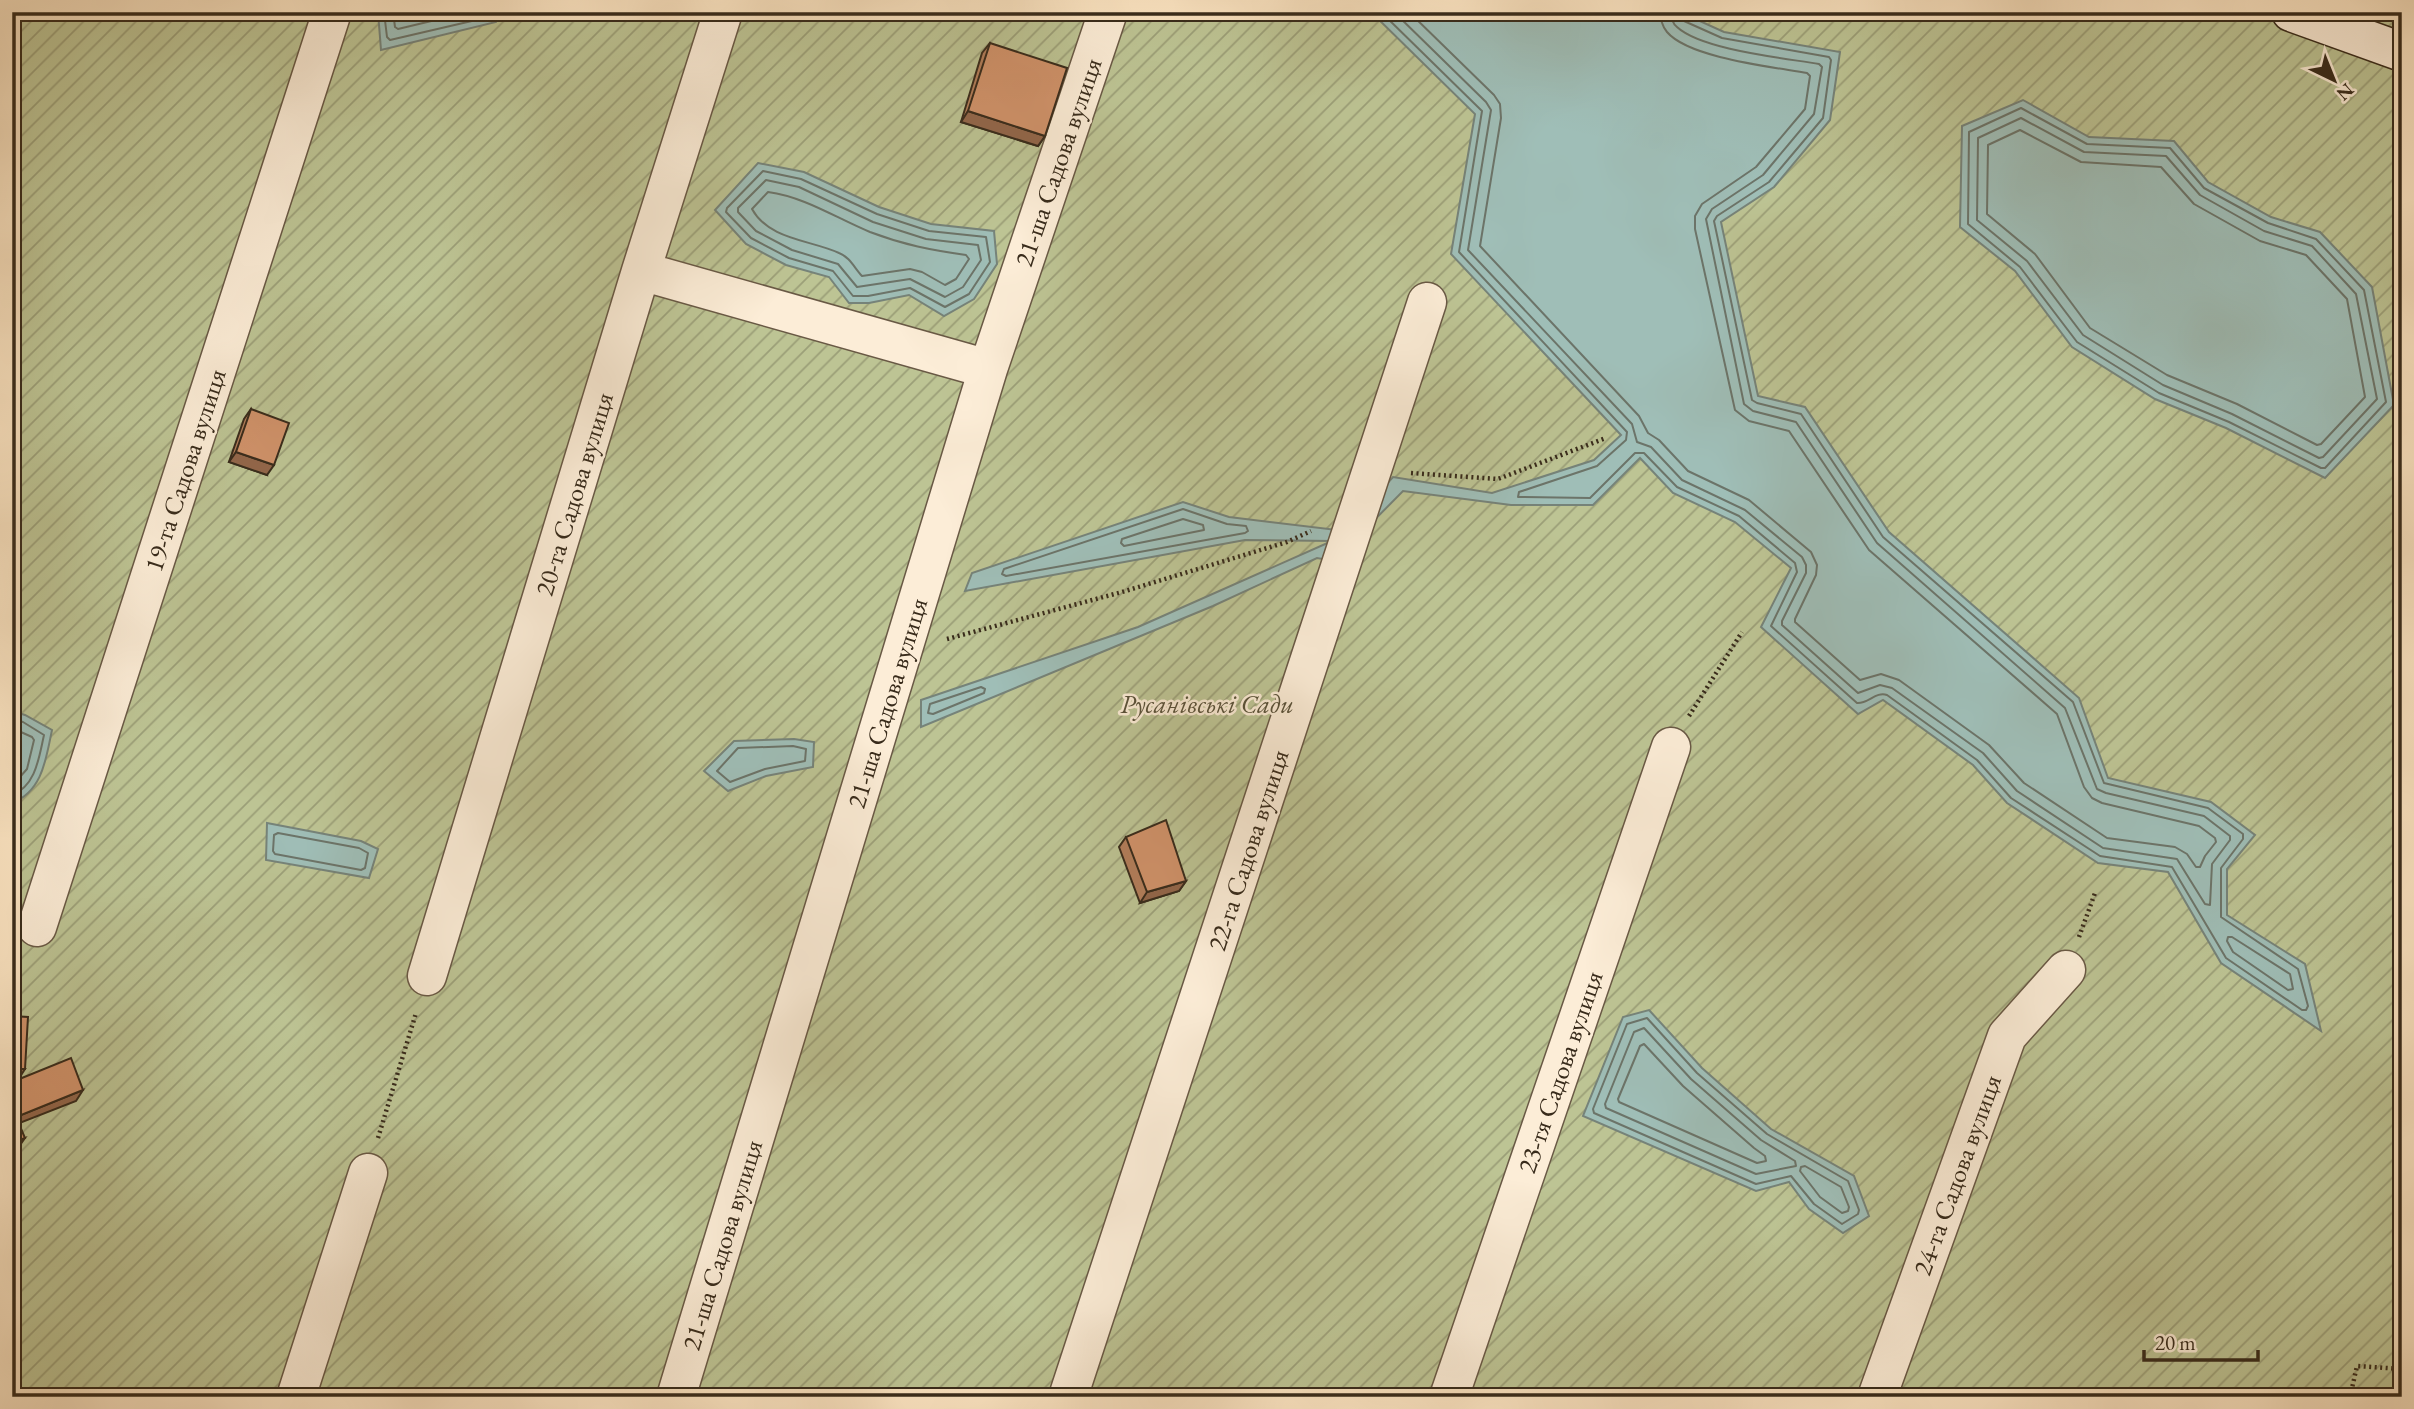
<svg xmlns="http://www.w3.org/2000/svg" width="2414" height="1409" viewBox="0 0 2414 1409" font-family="'EB Garamond',serif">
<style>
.garden{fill:url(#garden-furrows);stroke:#7a7858;stroke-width:2}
.water{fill:#9fbeb7;stroke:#768379;stroke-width:2}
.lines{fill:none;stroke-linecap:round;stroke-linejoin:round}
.shore{stroke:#6c7469;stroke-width:2}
.street-casing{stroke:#695945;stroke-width:41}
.secondary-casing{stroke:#382b1b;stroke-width:41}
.path{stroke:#382b1b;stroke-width:4.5;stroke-dasharray:2 3.5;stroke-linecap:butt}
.street{stroke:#fcedd7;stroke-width:38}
.secondary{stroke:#fcedd7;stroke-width:38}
.wall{fill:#b37e5b;stroke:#382b1b;stroke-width:2}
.shaded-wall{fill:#92664a;stroke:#382b1b;stroke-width:2}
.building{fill:#d0926a;stroke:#382b1b;stroke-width:2}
.labels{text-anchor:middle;stroke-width:5;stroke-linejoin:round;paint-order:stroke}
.street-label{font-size:26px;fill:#382b1b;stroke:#fcedd7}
.park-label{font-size:26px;font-style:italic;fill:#595139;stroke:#fcedd7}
</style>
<defs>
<pattern id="garden-furrows" width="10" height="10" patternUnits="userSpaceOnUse" patternTransform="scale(1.75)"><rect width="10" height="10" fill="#bdc494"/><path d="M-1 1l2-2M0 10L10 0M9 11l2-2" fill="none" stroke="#9b9f78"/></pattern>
</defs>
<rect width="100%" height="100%" fill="#fbe4c2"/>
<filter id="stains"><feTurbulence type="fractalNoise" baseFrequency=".00286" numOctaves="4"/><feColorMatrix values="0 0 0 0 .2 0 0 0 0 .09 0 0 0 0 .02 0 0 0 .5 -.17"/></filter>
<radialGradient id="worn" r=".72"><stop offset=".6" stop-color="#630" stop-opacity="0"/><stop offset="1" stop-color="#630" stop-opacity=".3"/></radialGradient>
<path class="garden" d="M12,12H2402V1397H12Z"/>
<path class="water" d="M378,12H499L496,22L381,50Z
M1371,12H1680L1724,32L1840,52L1830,120L1774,187L1721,222L1758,396L1805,407L1889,532L2079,698L2108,778L2211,802L2255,835L2227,869V915L2305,964L2321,1031L2221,963L2168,872L2098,863L2007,803L1973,765L1883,700L1858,714L1761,627L1791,568L1735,522L1673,493L1640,458L1593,505H1511L1403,491L1334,561L1317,558L1213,606L921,727V700L1138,627L1332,541L1245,540L965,591L972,573L1183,502L1229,517L1345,531L1393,477L1492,493L1594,460L1621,435L1451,254L1475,114Z
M2023,100L2089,137L2174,141L2208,182L2271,217L2320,232L2372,287L2394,405L2325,478L2226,428L2155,399L2072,347L2015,271L1960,227L1962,126Z
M758,163L804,172L879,207L931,224L994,231L997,264L974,299L944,316L909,295L869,303H849L829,277L786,265L746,244L715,210Z
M12,711L25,715L52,730C46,758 43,791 12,803Z
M794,739L814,742L813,767L766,776L728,791L704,771L734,741Z
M267,823L361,841L378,849L369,878L266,860Z
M1649,1010L1702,1068L1771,1129L1854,1176L1869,1216L1843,1233L1809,1209L1789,1182L1756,1191L1583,1116L1623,1017Z"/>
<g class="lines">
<path class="shore" d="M384,12L387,37L390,40L489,17L492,12
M393,12L395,27L398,29L469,12
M1381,12L1482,111L1459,252L1627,432L1626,440L1597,466L1519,492L1518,497L1590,498L1635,453H1644L1677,487L1739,516L1795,563L1797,572L1771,626L1857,703C1868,704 1876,691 1887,695L1977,760L2011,798L2100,856L2172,867L2226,958L2302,1010H2306L2308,1006L2298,969L2221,917V868L2243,839V834L2208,808L2104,783L2073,702L1883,537L1801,414L1757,403L1752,400L1714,221L1717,216L1769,182L1823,118L1831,60L1829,57L1722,38L1684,21L1680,12
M1394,12L1486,102L1491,110L1468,250L1632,424L1637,442L1651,447L1682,480L1745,510L1802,557L1806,565V573L1782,621V625L1858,693L1880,685L1892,688L1983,753L2017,791L2103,848L2177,859L2205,904L2210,905L2212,864L2230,840V836L2204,816L2106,793L2097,789L2065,708L1877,543L1796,422L1753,411L1744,404L1706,219L1712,209L1763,175L1814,114L1822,67L1819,64C1784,58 1702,50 1677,27C1672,23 1671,18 1671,12
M1409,12L1494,95L1500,104L1501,118L1480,246L1639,416L1648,433L1659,440L1688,471L1749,500L1811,552L1817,565L1816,575L1795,619V622L1860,680L1881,674L1899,680L1989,745L2024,783L2107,838L2175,847L2187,854L2196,867H2200L2205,856L2216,842L2215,838L2199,826L2102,803L2092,798L2084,787L2057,714L1869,550L1789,431L1749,421L1735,410L1695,229V216L1702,204L1756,167L1805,109L1810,76L1807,73C1773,67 1689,58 1667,32C1662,26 1661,20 1660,12
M2021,108L2087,144L2170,148L2204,188L2268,223L2316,239L2364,290L2386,402L2325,468H2321L2229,422L2159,393L2077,342L2020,267L1968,224L1969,132Z
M2021,118L2084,152L2166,156L2200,195L2264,231L2312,246L2356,294L2377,399L2323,457L2319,458L2232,414L2163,385L2083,335L2027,261L1977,220L1978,138Z
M2020,130L2081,162L2161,167L2194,204L2260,241L2306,255L2347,299L2365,397L2321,444L2317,445L2237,404L2167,375L2090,328L2035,254L1987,214L1988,145Z
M763,171L801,179L877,214L929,231L986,237L990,262L969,294L945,307L910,288L868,296H853L833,271L789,258L751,238L726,212L727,208Z
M766,180L799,187L873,222L926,239L978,245L981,260L963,287L945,297L910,279L857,287L838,264L792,250L756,231L738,212V208Z
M768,192C805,197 836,218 870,232C904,245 931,250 966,255L969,259L956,279L945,285L922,272L910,269L862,276C855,269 850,257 839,253C811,240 769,240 752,209Z
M1183,509L1227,524L1246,526L1248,531L1245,533L1006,576L1002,574L1004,569Z
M1183,519L1203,525L1204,530L1124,546L1121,543L1122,539Z
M981,687L985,689L984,693L933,714L928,713L930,704Z
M12,719L23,722L44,735C39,757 36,786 12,795
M12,728L32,737L34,740L27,769L12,786
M793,746L806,749L805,761L765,769L730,782L717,771L738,748Z
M278,833L359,848L368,853L365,868L361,870L275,854L273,851L274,835Z
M2228,937H2232L2290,974L2293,989L2288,990L2233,952L2227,941Z
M1647,1018L1697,1073L1767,1134L1848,1181L1859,1210L1858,1214L1842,1224L1814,1204L1791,1176L1756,1184L1594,1113L1593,1109L1627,1024Z
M1644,1028L1691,1079L1761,1140L1795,1161L1796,1166L1756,1174L1606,1108L1605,1104L1634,1032Z
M1644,1044L1683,1086L1754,1148L1765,1156L1766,1161L1757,1163L1619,1102L1618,1099L1640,1046Z
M1805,1166L1841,1187L1849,1207L1848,1211L1842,1213L1820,1197L1800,1171L1801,1167Z"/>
<defs>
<path id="street" d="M641,271L988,369
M37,927L332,12
M427,976L641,271L723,12
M296,1397L368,1173
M676,1397L988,369L1108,12
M1068,1397L1427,302
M1449,1397L1671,747
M1877,1397L2007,1036L2066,970"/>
<path id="secondary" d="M2291,12L2402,52"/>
</defs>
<use href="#street" class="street-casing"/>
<use href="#secondary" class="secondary-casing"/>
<path class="path" d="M1411,473L1498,479L1606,438
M947,639L1122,592L1287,542L1311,531
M1689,716L1742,632
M2079,937L2095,893
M12,971L19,959
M378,1138L416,1013
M2350,1397L2357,1366L2402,1369"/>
<use href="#street" class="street"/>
<use href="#secondary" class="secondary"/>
</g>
<path class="wall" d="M990,43L1045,136L1038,146L961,122L982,53Z
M251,409L267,475L229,462L244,419Z
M1126,837L1186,881L1179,891L1140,903L1119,847Z"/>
<path class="shaded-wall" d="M968,111L1045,136L1038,146L961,122Z
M236,452L274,465L267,475L229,462Z
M1186,881L1179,891L1140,903L1147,892Z
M12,1069H25L18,1080L12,1079Z
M83,1090L76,1101L12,1126L16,1117Z
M25,1138L18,1148L12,1151V1143Z"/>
<path class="building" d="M990,43L1067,68L1045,136L968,111Z
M251,409L289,423L274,465L236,452Z
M1166,820L1186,881L1147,892L1126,837Z
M12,1016L28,1017L25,1069H12Z
M71,1058L83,1090L16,1117L25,1138L12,1143V1082Z"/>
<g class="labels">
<g class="street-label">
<text transform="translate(1058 162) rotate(-71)" y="9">21-ша Садова вулиця</text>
<text transform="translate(185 470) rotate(-72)" y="9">19-та Садова вулиця</text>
<text transform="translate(574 494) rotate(-73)" y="9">20-та Садова вулиця</text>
<text transform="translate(887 703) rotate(-73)" y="9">21-ша Садова вулиця</text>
<text transform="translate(1248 850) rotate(-72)" y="9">22-га Садова вулиця</text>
<text transform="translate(1560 1072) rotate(-71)" y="9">23-тя Садова вулиця</text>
<text transform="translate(1957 1175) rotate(-70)" y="9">24-та Садова вулиця</text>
<text transform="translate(722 1245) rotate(-73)" y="9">21-ша Садова вулиця</text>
</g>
<g class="park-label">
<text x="1207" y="713">Русанівські Сади</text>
</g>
</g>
<rect width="2414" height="1409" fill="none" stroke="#fbe4c2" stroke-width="42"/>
<rect x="14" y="14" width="2386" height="1381" fill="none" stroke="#382b1b" stroke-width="3.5"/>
<rect x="21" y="21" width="2372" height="1367" fill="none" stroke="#382b1b" stroke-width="2"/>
<g transform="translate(2334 80) rotate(137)" stroke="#fcedd7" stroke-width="5" paint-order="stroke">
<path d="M0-5L12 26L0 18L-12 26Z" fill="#382b1b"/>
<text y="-10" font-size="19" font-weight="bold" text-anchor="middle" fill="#382b1b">N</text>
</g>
<path d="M2144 1350v10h114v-10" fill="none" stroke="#382b1b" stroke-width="3.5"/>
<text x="2155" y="1350" font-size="21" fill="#382b1b" stroke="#fcedd7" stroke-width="5" paint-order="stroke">20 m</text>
<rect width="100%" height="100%" filter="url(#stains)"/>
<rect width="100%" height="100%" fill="url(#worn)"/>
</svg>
